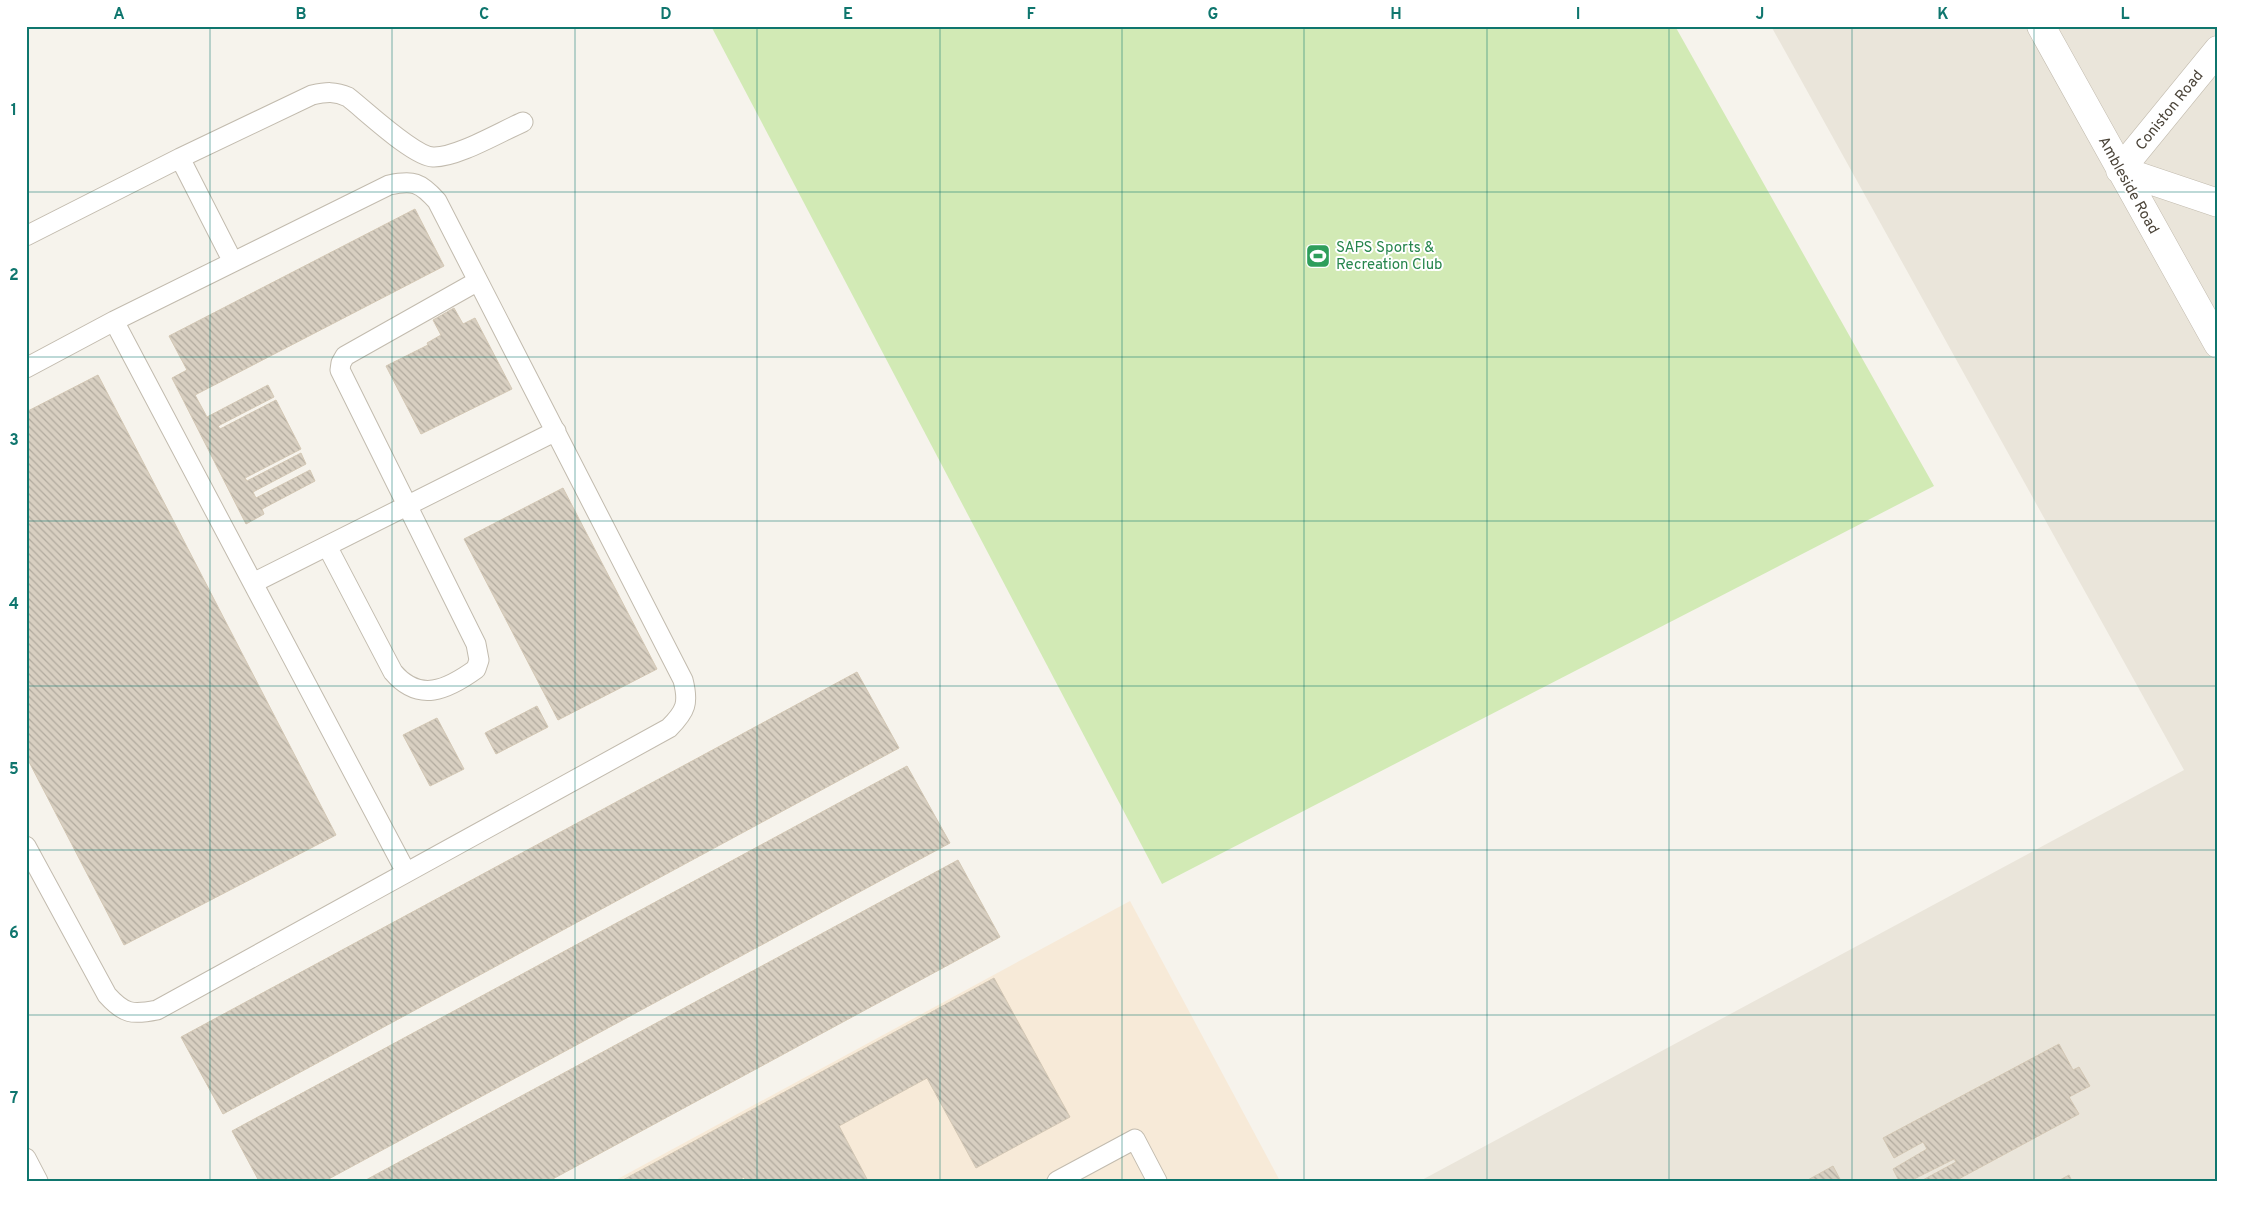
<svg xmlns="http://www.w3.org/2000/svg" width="2244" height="1207" viewBox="0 0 2244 1207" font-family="Overpass,sans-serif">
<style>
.residential{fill:#eae5da}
.commercial{fill:#f7ead8}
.grass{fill:#d2eab5}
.building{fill:url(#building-back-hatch);stroke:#d3c7b4}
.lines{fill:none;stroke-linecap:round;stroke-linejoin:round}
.lane-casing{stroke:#c2bbae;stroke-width:21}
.street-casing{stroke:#c2bbae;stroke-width:29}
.lane{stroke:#fff;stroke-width:19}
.street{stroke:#fff;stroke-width:28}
.grid{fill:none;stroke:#0f766e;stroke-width:1;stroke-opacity:0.55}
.labels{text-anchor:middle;stroke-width:4;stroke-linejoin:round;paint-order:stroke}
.street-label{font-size:15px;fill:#4b4439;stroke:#fff}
.leisure-label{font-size:15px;fill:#27864d;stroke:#fff;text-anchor:start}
.neatline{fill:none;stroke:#0f766e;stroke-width:2}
.grid-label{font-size:16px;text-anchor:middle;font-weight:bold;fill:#0f766e}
</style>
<defs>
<pattern id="building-back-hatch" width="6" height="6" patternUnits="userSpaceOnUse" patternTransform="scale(1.25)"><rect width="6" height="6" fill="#d8cfc1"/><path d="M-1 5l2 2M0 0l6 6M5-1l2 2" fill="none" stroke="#b1aa9e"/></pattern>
</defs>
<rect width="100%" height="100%" fill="#f6f3ec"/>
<path class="residential" d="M1771,26H2218V1181H1420L2184,770Z"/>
<path class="commercial" d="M1130,901L1280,1181H614Z"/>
<path class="grass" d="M711,26H1675L1934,486L1162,884Z"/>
<path class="building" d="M415,209L444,266L195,395L207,417L268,385L274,397L218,426L220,429L276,400L301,449L245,478L247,481L301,453L306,464L253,492L256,498L310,470L315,481L262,509L264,514L246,524L172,378L187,370L169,336Z
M454,308L463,324L475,318L512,389L421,434L386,366L428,345L427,343L441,335L433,320Z
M98,375L336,835L124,945L26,756V412Z
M563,488L657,669L558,720L464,539Z
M857,672L899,748L223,1114L181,1037Z
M537,706L548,727L496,754L485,733Z
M437,718L464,769L430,786L403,735Z
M907,766L950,843L325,1181H259L232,1131Z
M958,860L1000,937L549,1181H364Z
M994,978L1070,1117L976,1168L927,1078L839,1126L868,1181H746L744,1177L738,1181H621Z
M2059,1044L2073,1070L2079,1067L2090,1086L2069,1097L2079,1114L1955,1181H1921L1956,1162L1954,1159L1910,1181H1899L1893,1169L1927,1149L1923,1142L1894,1158L1883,1138Z
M1833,1166L1841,1181H1806Z
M2069,1175L2072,1181H2058Z"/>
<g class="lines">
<defs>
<path id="lane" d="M180,158L312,95C326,92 335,91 348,97C365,110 413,156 433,157C456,158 500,132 523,122
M26,236L180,158L233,262
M114,321L406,872
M26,368L114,321L389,185C413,180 420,182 437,201L683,680C689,703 686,711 669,728L157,1010C132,1015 124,1014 107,995L26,846
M327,546L393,672C419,703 447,690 476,669L479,660L476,644L340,370L341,363L345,356L478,281
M253,583L556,431
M26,1158L38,1181
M1057,1181L1135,1139L1157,1181"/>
<path id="street" d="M2041,26L2218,344
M2218,50L2120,170L2218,203"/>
</defs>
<use href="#lane" class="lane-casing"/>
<use href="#street" class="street-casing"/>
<use href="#lane" class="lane"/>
<use href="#street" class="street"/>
</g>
<path class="grid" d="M210,26V1181M392,26V1181M575,26V1181M757,26V1181M940,26V1181M1122,26V1181M1304,26V1181M1487,26V1181M1669,26V1181M1852,26V1181M2034,26V1181M26,192H2218M26,357H2218M26,521H2218M26,686H2218M26,850H2218M26,1015H2218"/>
<defs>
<symbol id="stadium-square" viewBox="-11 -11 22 22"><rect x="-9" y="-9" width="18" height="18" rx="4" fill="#2e9e5b" stroke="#fff"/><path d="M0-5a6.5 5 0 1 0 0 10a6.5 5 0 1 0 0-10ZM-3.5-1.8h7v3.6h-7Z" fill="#fff"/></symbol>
</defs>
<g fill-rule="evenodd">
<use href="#stadium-square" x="1304" y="242" width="28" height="28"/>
</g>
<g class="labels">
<g class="street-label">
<text transform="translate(2169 110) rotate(-51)" y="5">Coniston Road</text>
<text transform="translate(2129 185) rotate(61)" y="5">Ambleside Road</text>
</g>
<g class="leisure-label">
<text x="1336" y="252">SAPS Sports &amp;<tspan x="1336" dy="17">Recreation Club</tspan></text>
</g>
</g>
<rect width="2244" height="1207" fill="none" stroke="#ffffff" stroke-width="55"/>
<rect x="28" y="28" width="2188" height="1152" class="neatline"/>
<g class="grid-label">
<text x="119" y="19">A</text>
<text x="301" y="19">B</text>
<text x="484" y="19">C</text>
<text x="666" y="19">D</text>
<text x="848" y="19">E</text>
<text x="1031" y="19">F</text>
<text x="1213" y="19">G</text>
<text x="1396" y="19">H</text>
<text x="1578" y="19">I</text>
<text x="1760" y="19">J</text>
<text x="1943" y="19">K</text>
<text x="2125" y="19">L</text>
<text x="14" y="115">1</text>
<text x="14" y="280">2</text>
<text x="14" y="445">3</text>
<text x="14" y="609">4</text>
<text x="14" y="774">5</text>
<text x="14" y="938">6</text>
<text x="14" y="1103">7</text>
</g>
</svg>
